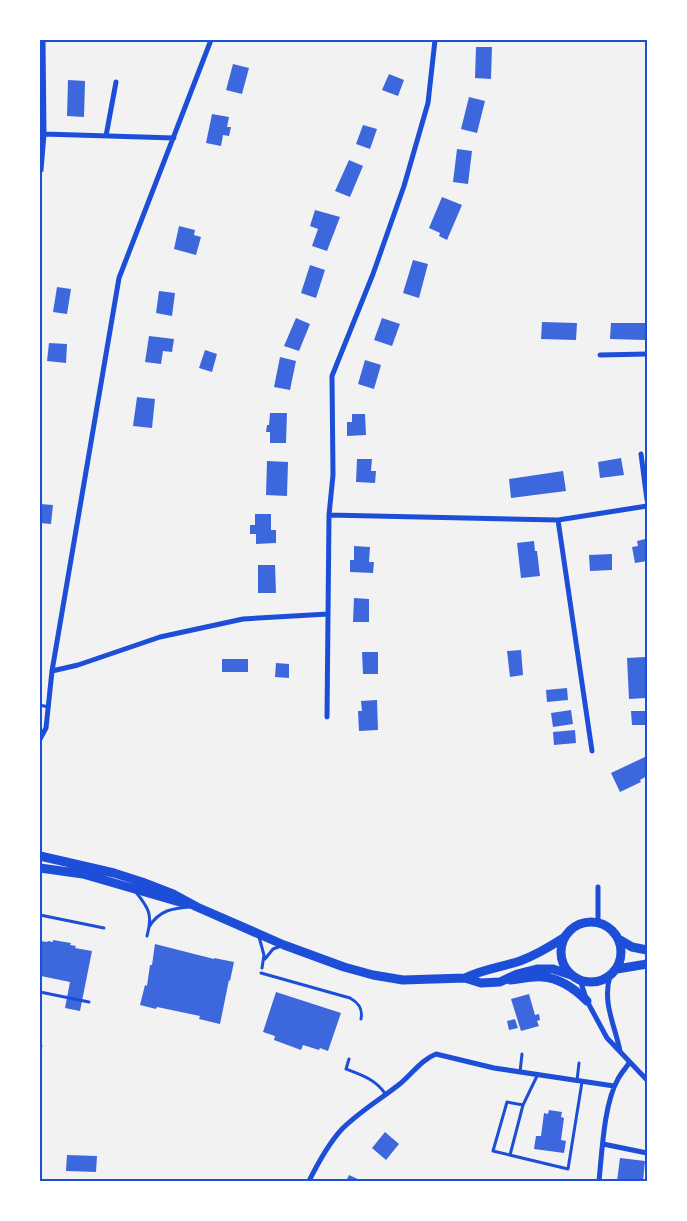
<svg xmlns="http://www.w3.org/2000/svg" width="687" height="1221" viewBox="0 0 687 1221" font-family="Helvetica,sans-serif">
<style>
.building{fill:#3d67dc}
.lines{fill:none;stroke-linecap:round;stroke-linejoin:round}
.service{stroke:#1d4ed8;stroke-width:3}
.minor{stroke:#1d4ed8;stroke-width:5}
.secondary{stroke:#1d4ed8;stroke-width:9}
.neatline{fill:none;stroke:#1d4ed8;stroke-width:2}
</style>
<rect width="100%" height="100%" fill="#f2f2f2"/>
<path class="building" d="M476,47H492L491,79L475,78Z
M233,64L249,68L242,94L226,90Z
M389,74L404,80L398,96L382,90Z
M68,80L85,81L84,117L67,116Z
M469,97L485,101L477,133L461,129Z
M212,114L229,117L227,127H231L229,136L223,135L221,146L206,143Z
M363,125L377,129L370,149L356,144Z
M457,149L472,151L468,184L453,182Z
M349,160L363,166L350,197L335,191Z
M442,197L462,205L447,240L439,236L440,233L429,228Z
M315,210L340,217L327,251L312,246L318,229L310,226Z
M179,226L195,230L194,235L201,237L196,255L174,249Z
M413,260L428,264L419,298L403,293Z
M310,265L325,270L316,298L301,293Z
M57,287L71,289L67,314L53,312Z
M159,291L175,293L172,316L156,313Z
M296,318L310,324L299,351L284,346Z
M382,318L400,324L392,346L374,340Z
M542,322L577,323L576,340L541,339Z
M611,323H645V340L610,339Z
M149,336L174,339L172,352L163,351L161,364L145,362Z
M49,343L67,344L66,363L47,361Z
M205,350L217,354L212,372L199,368Z
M280,357L296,361L290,390L274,387Z
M365,360L381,365L374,389L358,384Z
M137,397L155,399L152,428L133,426Z
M270,413H287L286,443H270V432H266L267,425H269Z
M352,414H365L366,435L347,436V422H352Z
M621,458L624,475L600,478L598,462Z
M357,459H372L371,471H376L375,483L356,482Z
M267,461L288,462L287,496L266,495Z
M563,471L566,491L511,498L509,479Z
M40,504L53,505L51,524L40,523Z
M255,514H271V530H276V543L256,544V534H250V525H255Z
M645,539L647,561L635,563L632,547L638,546L637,541Z
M534,541L535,551H537L540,576L521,578L517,543Z
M354,546L370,547L369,562H374L373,573L350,572V560H354Z
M612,554V570L590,571L589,555Z
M258,565H275L276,593H258Z
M354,598L369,599V622H353Z
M521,650L523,675L510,677L507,651Z
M362,652H378V674H363Z
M645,657L646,698L629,699L627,658Z
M222,659H248V672H222Z
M276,663L289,664V678L275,677Z
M567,688L568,700L547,702L546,690Z
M377,700L378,730L359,731L358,711H362L361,701Z
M571,710L573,724L553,727L551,713Z
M631,711H647V725H632Z
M575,730L576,743L554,745L553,732Z
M647,756V776L640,780L641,782L620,792L611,773Z
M53,940L71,943L70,945L76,946L75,948L92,951L80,1011L65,1008L70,982L41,976L40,974V941L47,942L48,941L53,942Z
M155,944L214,959V958L234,962L230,981L229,980L220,1024L199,1019L200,1016L157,1007L156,1009L140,1005L145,985L147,986L150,965H152Z
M276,992L341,1013L328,1051L320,1048L319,1050L303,1045L301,1050L274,1040L275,1036L263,1032Z
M529,994L535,1015L539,1014L540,1020L537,1021L539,1026L521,1031L511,999Z
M515,1019L518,1028L509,1030L507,1021Z
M549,1110L562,1112L561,1117L564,1118L561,1140L566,1141L564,1153L534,1149L536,1136H541L544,1113L548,1114Z
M385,1132L399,1144L386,1160L372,1148Z
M67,1155L97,1156L96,1172L66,1171Z
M620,1158L645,1161L643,1181H617Z
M349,1175L362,1181H346Z"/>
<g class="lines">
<path class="service" d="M40,705L48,707
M135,891C149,908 153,915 147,936
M40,915L104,928
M149,927C159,910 173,908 191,907
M259,937L264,955L262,968
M265,959L273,949L281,946
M261,973L350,998C359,1003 363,1009 361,1019
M40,992L89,1002
M40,1046H41
M349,1059L346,1069C362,1075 377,1080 386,1095
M520,1072L522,1054
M537,1076L523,1105L507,1102L493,1151L568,1169L582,1082
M577,1081L579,1063
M510,1155L523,1105"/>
<path class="minor" d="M44,134L174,138
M106,136L116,82
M41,170L44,134L43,40
M600,355L647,354
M641,454L647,500
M329,515L558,520L647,506
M558,520L592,751
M52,671L78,665L160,637L243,619L328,614
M327,717L329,515L333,475L332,376L373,274L404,186L428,103L435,40
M40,739L46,728L52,671L119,278L211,40
M598,887V923
M610,976C602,1003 615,1025 620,1051
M580,980L587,1001L607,1038L647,1080
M603,1144L647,1153
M309,1181C318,1163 328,1144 342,1129C360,1111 381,1099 401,1083C413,1073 421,1060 436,1054L494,1068L614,1086
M599,1181C602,1152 604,1103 618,1079C621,1073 626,1068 629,1063"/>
<path class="secondary" d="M40,856L114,873L142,882L173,894L197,907L284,945L344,967L373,975L403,980L465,978L481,983L500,982L517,974L537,969H553L571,975
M40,868L83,874L183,903
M561 952a30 30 0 1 1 60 0a30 30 0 1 1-60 0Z
M620,940L632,947L647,950
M617,969L647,964
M465,978C483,969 502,967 520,961C536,955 551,946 565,937
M510,980C521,979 532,976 542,977C559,978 575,989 587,1001"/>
</g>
<rect width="687" height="1221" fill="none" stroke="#ffffff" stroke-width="82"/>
<rect x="41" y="41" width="605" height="1139" class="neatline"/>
</svg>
